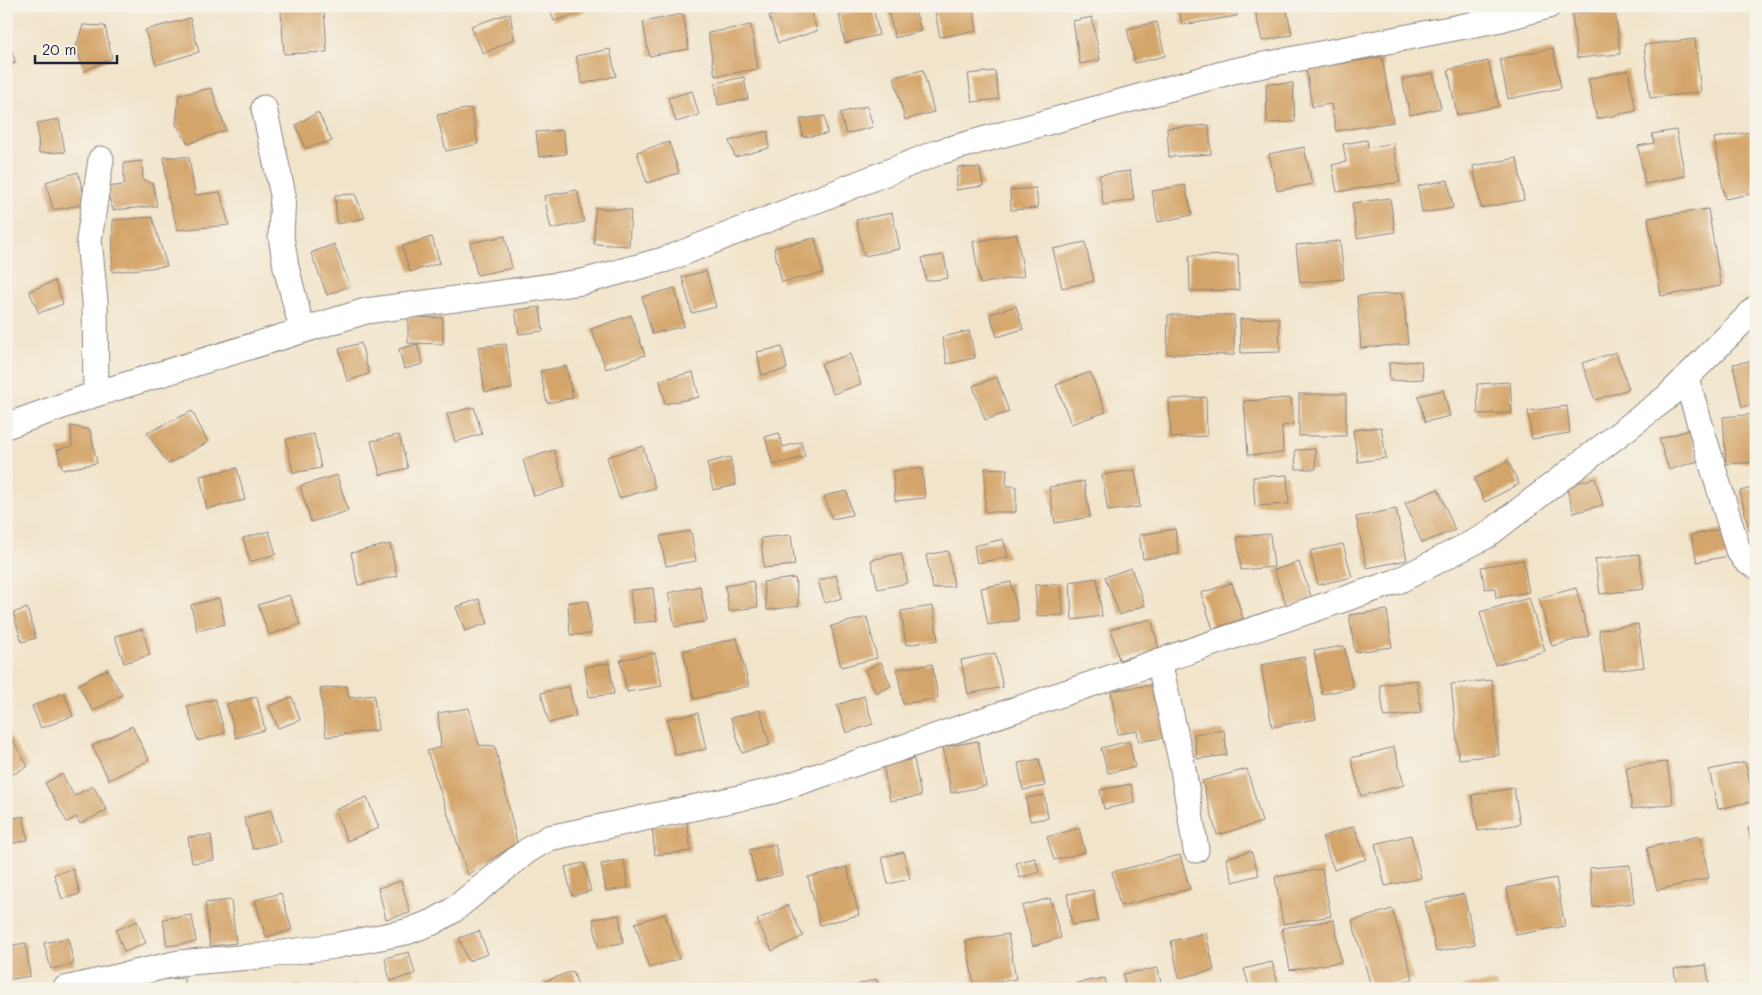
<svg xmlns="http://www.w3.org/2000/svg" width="1762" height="995" viewBox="0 0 1762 995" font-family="Mali,sans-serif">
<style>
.building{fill:#d4a56a}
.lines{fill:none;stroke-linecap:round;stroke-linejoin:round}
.minor-casing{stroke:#8a8382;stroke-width:27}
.minor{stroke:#fff;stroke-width:25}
</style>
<rect width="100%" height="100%" fill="#f7f3e8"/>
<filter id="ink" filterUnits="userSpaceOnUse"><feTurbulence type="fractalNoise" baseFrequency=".02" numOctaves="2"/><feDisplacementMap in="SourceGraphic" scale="10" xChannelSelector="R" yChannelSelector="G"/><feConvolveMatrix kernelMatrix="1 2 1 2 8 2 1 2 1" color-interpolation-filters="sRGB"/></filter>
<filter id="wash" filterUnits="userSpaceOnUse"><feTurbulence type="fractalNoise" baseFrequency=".0096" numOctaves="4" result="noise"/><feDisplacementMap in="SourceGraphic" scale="20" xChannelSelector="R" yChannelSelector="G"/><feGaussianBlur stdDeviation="1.12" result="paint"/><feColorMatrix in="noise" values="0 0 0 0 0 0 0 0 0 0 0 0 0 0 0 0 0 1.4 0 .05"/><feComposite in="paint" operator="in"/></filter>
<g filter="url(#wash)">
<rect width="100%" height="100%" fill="#f1e4ca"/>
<g id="blocks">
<path class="building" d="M549,6H585L587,11L554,21Z
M803,6H809L817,31L778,43L769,16Z
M887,6H914L921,31L895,38Z
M968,6H973L977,31L940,37L935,12Z
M1179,6H1236L1237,16L1182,25Z
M1271,6H1286L1292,35L1262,41L1255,10Z
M1325,6H1341V7L1326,10Z
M873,7L879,35L845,43L839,15Z
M324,8L327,52L284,54L281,11Z
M1615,9L1620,54L1577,58L1572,14Z
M510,13L514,39L483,54L471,26Z
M683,14L689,49L649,56L643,22Z
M1092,17L1100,60L1080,64L1073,21Z
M190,18L199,52L156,65L145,30Z
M1157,22L1165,56L1135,63L1127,29Z
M83,25L105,26L112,58L84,71L76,47Z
M751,25L758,69L715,76L708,33Z
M6,37L16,63L6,65Z
M1695,39L1701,92L1650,98L1644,45Z
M1553,48L1561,88L1508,99L1500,59Z
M610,49L616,76L582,84L576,56Z
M1382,57L1393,122L1336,131L1331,104L1312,107L1306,69Z
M1488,61L1499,106L1457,115L1448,70Z
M923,70L934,112L905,120L894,77Z
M1628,70L1636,111L1597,119L1588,79Z
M995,71L999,99L972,102L968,74Z
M1433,73L1441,108L1410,115L1402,79Z
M744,77L748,99L718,105L715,83Z
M1293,83L1295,122L1267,123L1266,84Z
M211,88L226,130L188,144L176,124L179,95Z
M692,91L699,115L676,122L668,98Z
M867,106L873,127L846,134L840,113Z
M471,108L478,144L446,151L437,115Z
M318,112L332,141L305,148L296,125Z
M825,116L827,134L803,137L800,119Z
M59,119L65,152L39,153L37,123Z
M1209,125L1211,154L1169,157L1167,128Z
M563,130L566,154L539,157L536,132Z
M1676,130L1685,176L1645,184L1638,146L1654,143L1652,134Z
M768,131L769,148L735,157L729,141Z
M1756,131V193L1725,199L1714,138Z
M1367,140L1368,148L1393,143L1400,182L1337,192L1332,165L1346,162L1343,144Z
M669,142L679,173L647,183L637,152Z
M1304,147L1312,184L1277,191L1269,154Z
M164,157H189L195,195L220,192L229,225L178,230L168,197Z
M1517,158L1524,200L1481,208L1473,166Z
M142,161L143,180L153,184L157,206L113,210L106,187L124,185V163Z
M958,167L980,168L983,186L956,190Z
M1130,171L1134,200L1103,205L1099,175Z
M78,172L86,204L53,210L46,182Z
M1448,180L1453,208L1422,213L1418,186Z
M1185,185L1192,215L1158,222L1152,191Z
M1036,188L1038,208L1011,210L1010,190Z
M577,190L584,222L551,229L544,196Z
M355,194L365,218L337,224L335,195Z
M1390,198L1395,232L1357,238L1352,203Z
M595,208L631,210L629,246L594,244Z
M1708,209L1721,286L1661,296L1648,218Z
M892,213L900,249L864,256L856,220Z
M152,217L167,266L112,272L113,220Z
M1017,234L1024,276L980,284L973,242Z
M505,236L512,268L477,275L470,243Z
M432,237L440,263L410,272L402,246Z
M815,238L823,273L782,282L774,248Z
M1340,241L1344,279L1300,283L1296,245Z
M1085,242L1094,281L1062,288L1053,249Z
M334,244L350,286L327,295L311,253Z
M944,255L948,278L926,281L922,258Z
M1238,255L1239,290L1190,291L1189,256Z
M706,271L716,307L692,313L682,277Z
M55,281L63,304L39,313L29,291Z
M675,288L684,326L652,334L642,297Z
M1403,293L1408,344L1361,348L1357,296Z
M1016,306L1023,329L997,337L990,314Z
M540,307L543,331L519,334L515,310Z
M631,315L645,355L606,369L591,329Z
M1168,315H1234V355L1167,354Z
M408,317L443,318V344L408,343Z
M1279,318L1280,352L1241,353L1240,319Z
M969,331L975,358L947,364L942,337Z
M361,343L369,374L347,381L339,349Z
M417,344L423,364L404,369L399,349Z
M506,344L512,389L485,392L478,347Z
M782,347L787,369L762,375L757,352Z
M1616,352L1629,389L1595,400L1582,363Z
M850,354L861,384L833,394L821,364Z
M1756,360V404L1742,407L1733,364Z
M1421,361L1423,379L1390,381L1389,363Z
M566,366L573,398L547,403L540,371Z
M693,372L699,397L665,404L660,380Z
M1090,372L1106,412L1071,424L1056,385Z
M997,377L1009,412L985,420L973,386Z
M1510,382L1512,413L1478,414L1477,384Z
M1443,390L1450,416L1425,422L1418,396Z
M1299,394H1346V436H1299Z
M1206,397L1207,436L1171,438L1169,399Z
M1291,398L1293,425L1282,426L1283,453L1248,455L1244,401Z
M1567,406L1570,433L1532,439L1528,411Z
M474,407L482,434L455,442L447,414Z
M192,411L208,442L168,464L147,433Z
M1756,414V462L1726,464L1723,417Z
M71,426L90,430L97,463L63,470L57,450L72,446Z
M1381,427L1386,458L1358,462L1353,430Z
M1689,430L1698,461L1669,470L1659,439Z
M779,433L783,447L801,442L805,457L773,465L765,437Z
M314,434L321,468L293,473L286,439Z
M399,435L408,468L380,475L371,441Z
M643,446L655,488L619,498L607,457Z
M1315,449L1316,469H1296L1295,450Z
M554,450L565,487L534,496L523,460Z
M730,457L736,485L713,490L707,463Z
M1508,461L1519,484L1485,502L1474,479Z
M237,468L245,500L207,509L200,476Z
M922,468L925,498L895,501L893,471Z
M985,468L1007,469L1006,486H1016V512H985Z
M1135,470L1140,507L1108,511L1102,475Z
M337,475L348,511L311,522L300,486Z
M1287,475L1289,504L1255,506L1253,477Z
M1595,478L1603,505L1574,513L1566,486Z
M1084,481L1090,517L1055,523L1049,487Z
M1756,487V529L1749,531L1740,491Z
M1438,489L1455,530L1422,543L1405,503Z
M847,491L852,515L832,519L824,496Z
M1396,509L1407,560L1367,568L1356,517Z
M1728,528L1734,555L1697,562L1691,535Z
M1175,529L1179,554L1143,559L1139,535Z
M269,531L276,554L250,562L243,538Z
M691,531L696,561L666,566L660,536Z
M1270,534L1274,567L1241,570L1237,537Z
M791,535L795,565L764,568L761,538Z
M1003,539L1008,557L977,563L974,546Z
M390,544L397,576L358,585L351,553Z
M1343,544L1352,577L1318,585L1310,551Z
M948,551L954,586L933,589L926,555Z
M901,553L908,583L878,589L871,560Z
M1639,554L1644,589L1600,594L1595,559Z
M1523,560L1529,592L1496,598L1495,588L1485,589L1481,567Z
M1299,562L1312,599L1287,607L1274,570Z
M1131,568L1145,605L1120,615L1105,577Z
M836,575L842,598L825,603L818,581Z
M795,578L799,606L767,610L763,582Z
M1097,578L1102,616L1072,620L1070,582Z
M753,581L758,607L729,611L725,586Z
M1011,582L1019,620L988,625L981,588Z
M1232,583L1243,619L1213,629L1201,593Z
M1061,584L1063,615L1037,616L1035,585Z
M700,586L707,621L675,627L668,593Z
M653,588L657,621L634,623L630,590Z
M1576,588L1589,636L1552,646L1539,598Z
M289,595L300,624L269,635L258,605Z
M219,598L225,624L197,631L191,605Z
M1529,598L1545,651L1495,665L1480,612Z
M479,599L488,623L465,631L456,607Z
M588,601L591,634L570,635L568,602Z
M933,606L938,640L906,645L901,611Z
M27,608L36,638L22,642L13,613Z
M1387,610L1392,647L1355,652L1349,615Z
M867,617L877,658L841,667L831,626Z
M1151,619L1159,649L1119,660L1111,629Z
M1638,624L1644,667L1605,672L1599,630Z
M142,629L150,655L124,663L115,636Z
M737,638L749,686L694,699L683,651Z
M1344,646L1353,688L1322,694L1314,651Z
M655,653L662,686L627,692L620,660Z
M995,653L1003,687L968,694L961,660Z
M1304,657L1316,719L1272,727L1261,665Z
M881,662L891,686L876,693L865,670Z
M609,663L614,694L589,697L585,667Z
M932,664L938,698L903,704L897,669Z
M107,669L122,695L93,711L78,685Z
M1417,680L1421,713L1384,717L1380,685Z
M1492,680L1499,755L1459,759L1451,684Z
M1157,684L1166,737L1139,742L1137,731L1118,734L1111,691Z
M347,686L349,698L374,695L378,730L326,737L320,689Z
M569,686L576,716L549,723L541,693Z
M64,693L73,716L41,728L32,706Z
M864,696L873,724L846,733L837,705Z
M257,697L265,730L236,738L227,704Z
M292,697L300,720L278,728L269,706Z
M215,699L225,733L198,741L187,706Z
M469,708L479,745L495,746L517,843L468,875L427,751L441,747L438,713Z
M760,710L770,745L742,753L731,718Z
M698,713L706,749L675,755L667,719Z
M132,726L149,760L109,780L92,746Z
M1224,730L1227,755L1197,759L1194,734Z
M10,736L28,766L6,778V739Z
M978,741L986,786L951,793L943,747Z
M1129,741L1135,767L1108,773L1101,748Z
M1394,747L1404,785L1361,796L1351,758Z
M914,759L921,796L890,801L883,765Z
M1039,759L1045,786L1023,790L1018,763Z
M1667,762L1673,804L1632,809L1626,767Z
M1745,762L1754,801L1718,809L1709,770Z
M1247,769L1262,822L1217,835L1202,781Z
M62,774L74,796L93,786L107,810L80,824L76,817L67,822L45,783Z
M1131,784L1135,803L1104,809L1100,790Z
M1514,788L1520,824L1478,831L1472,795Z
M1044,795L1048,818L1030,821L1026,798Z
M367,797L379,828L347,841L335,810Z
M271,810L280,842L253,849L244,818Z
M23,816L28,840L6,845V820Z
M687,822L691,851L655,855L652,827Z
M1354,826L1366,859L1334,870L1322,837Z
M1756,827V849L1753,850L1748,828Z
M1079,828L1085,852L1054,860L1047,837Z
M211,835L214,860L192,863L188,837Z
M1411,835L1421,878L1385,886L1375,844Z
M1700,836L1709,878L1657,890L1647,848Z
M775,844L782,875L757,881L749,850Z
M1251,851L1259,875L1233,882L1226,858Z
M904,852L910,879L888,884L882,857Z
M1180,855L1190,889L1120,906L1112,872Z
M1035,858L1039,872L1020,878L1016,863Z
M624,860L628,888L606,891L601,864Z
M584,863L591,891L572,896L565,867Z
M1630,865L1634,903L1593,907L1590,868Z
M847,867L859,915L820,925L808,877Z
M73,869L80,894L62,899L54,874Z
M1322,869L1331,916L1283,924L1275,877Z
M1556,878L1565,926L1516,935L1507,888Z
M401,881L410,913L386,919L378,888Z
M1093,890L1098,921L1072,925L1067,894Z
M281,893L292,930L266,937L255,900Z
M1464,894L1475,944L1436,952L1425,902Z
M1050,898L1061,938L1033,946L1022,906Z
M231,900L236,943L210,946L205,903Z
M788,905L803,936L772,951L757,920Z
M1392,909L1413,979L1378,989H1372L1352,921Z
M665,914L679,959L649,968L635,923Z
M192,915L196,942L167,946L163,919Z
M619,915L623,943L598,947L593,919Z
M1334,920L1341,962L1290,970L1282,928Z
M137,921L146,943L124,952L116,930Z
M479,931L488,954L468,961L459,938Z
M1206,933L1214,970L1179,978L1171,941Z
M1008,934L1016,979L974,986L966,941Z
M68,938L74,964L51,969L44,943Z
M26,943L30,976L6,980V946Z
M409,952L415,974L390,981L385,958Z
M1272,962L1279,988L1250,989L1244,969Z
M1706,965L1710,989H1677L1674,969Z
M1158,968L1162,989H1126L1123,974Z
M573,971L579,989H545L543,982Z
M184,978L185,989H152L151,980Z
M1105,978L1107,989H1078L1077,983Z
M876,979L879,989H852L851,987Z
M1496,982L1497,989H1464V985Z
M236,984L237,989H215L214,988Z
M357,984L358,989H341V988Z
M300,985L301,989H281L280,988Z"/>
</g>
</g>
<g filter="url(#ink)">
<use href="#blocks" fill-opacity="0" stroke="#8a8382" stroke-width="1"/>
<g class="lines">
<defs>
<path id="minor" d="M264,108L283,195L281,236L286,267L302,329
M1686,378L1738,550L1746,561L1756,566
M96,394L95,301L89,240L101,159
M6,426L96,394L366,311L582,282L667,259L939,152L1233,71L1501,19L1548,6
M1159,661L1183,769L1196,850
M65,989L179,963L262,956L334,946L406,932L433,922L452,911L527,851L549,838L773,791L1398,581L1486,536L1666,398L1756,308"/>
</defs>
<use href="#minor" class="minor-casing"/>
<use href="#minor" class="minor"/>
</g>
</g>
<rect width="1762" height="995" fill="none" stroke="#f7f3e8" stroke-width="25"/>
<path d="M35 55v8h82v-8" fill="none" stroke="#22223b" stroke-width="2.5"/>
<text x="42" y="55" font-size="15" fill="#22223b" stroke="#f7f3e8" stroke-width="4" paint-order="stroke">20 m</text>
</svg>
